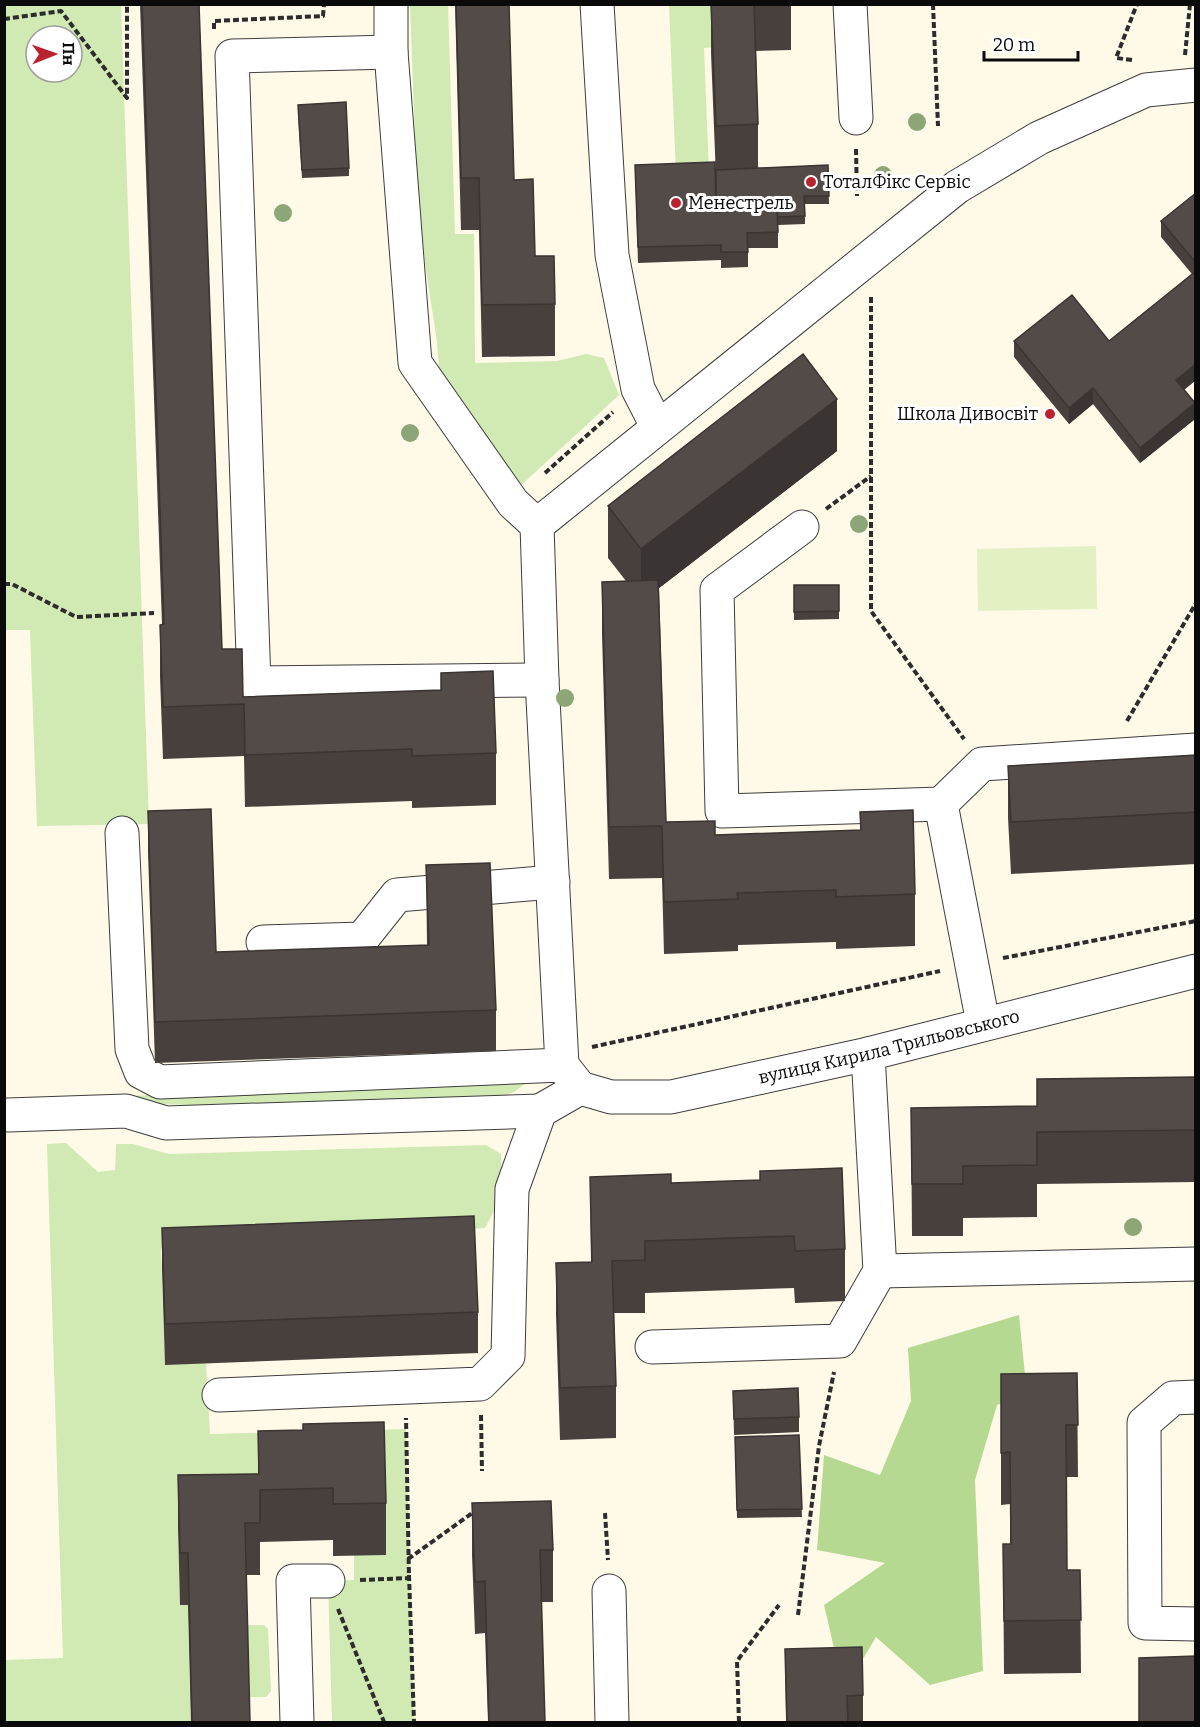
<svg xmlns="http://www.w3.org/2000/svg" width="1200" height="1727" viewBox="0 0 1200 1727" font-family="Bitter,serif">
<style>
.green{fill:#d1e9b2;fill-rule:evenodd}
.forest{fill:#b5d991}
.pitch{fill:#e3f0c4}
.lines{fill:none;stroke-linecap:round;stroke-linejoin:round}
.minor-casing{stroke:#3d3d3d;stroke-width:35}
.path{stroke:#2c2c2c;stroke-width:4;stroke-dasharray:6 3;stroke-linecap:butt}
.minor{stroke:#fff;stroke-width:33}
.tree{fill:#8ca677}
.wall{fill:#47403d}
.shaded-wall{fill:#3a3432}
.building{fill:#534b47;stroke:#3a3432;stroke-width:1.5}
.poi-dot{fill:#bb2230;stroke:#fff;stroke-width:2}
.labels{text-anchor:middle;stroke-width:6;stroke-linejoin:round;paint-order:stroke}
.poi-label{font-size:18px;fill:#0a0a0a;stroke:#fff;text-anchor:start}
.street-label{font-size:18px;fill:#0a0a0a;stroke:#fff}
</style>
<rect width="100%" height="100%" fill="#fff9e8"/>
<path class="green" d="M4,5H121L149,824L37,826L30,630H4ZM36,36H72V72H36Z
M410,5H448L455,234H474L475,363L557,361L586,354L604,358L619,395L517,489L439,370L437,342L425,263L416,164Z
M669,5H729L731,46L704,48L709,174L676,175Z
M519,1076L529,1081L514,1092L491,1101L303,1108L156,1104L130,1096Z
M66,1143L98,1172L115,1170L116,1144H133L169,1154L486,1145L501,1154L502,1196L485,1228L161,1248L165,1364L206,1363L210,1434L406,1429L414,1722H332L328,1581L354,1580V1555L384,1475L178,1528L180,1605H188L191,1722H5L4,1660L63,1658L47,1144Z
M246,1625H264L268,1629L271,1691L266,1697H248Z"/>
<path class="forest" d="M1019,1315L1027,1395L997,1405L975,1480L983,1671L930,1685L876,1637L844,1691L824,1605L885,1563L817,1550L824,1455L880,1475L911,1401L908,1348Z"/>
<path class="pitch" d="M1096,546L1097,609L978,611L977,549Z"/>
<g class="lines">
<defs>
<g id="minor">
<path d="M391,4V52L415,363L513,503L537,525"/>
<path d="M597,4L612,255L638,389L657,426"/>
<path d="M850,4L856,118"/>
<path d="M391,52L232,56L254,683L542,680"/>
<path d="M802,527L717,590L722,811L941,804"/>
<path d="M122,833L132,1049L141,1072L160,1082L562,1065"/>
<path d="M263,942L362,939L397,895L553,882"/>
<path d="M983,1023L941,804L982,764L1196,750"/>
<path d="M580,1088L562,1065L542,680L537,525L957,187L1039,138L1146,90L1196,85"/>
<path id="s1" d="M580,1088L611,1097H671L868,1054L1196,971"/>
<path d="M8,1115L126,1111L166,1123L540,1111"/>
<path d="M880,1271L1196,1264"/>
<path d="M652,1347L840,1341L880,1271L868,1054"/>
<path d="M219,1395L480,1384L508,1356L512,1189L540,1111L580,1088"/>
<path d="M1196,1397L1173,1398L1144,1423L1145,1623L1196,1624"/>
<path d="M609,1591L612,1722"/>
<path d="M297,1722L293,1581H328"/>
</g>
</defs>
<use href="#minor" class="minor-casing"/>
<path class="path" d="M933,4L938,126
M4,19L61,11L127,98V4
M214,29V21L323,16L324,4
M1185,55L1190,4
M1132,60L1116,58L1137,4
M856,149L857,196
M871,297V611L964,739
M545,473L613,412
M826,509L871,476
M4,584H12L76,617L154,613
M1127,721L1196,603
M1003,958L1196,921
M592,1047L940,971
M481,1415L482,1471
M605,1513L608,1560
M408,1559L475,1511
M409,1575L414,1722
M360,1580L409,1578L406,1418
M338,1609L384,1722
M798,1615L819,1446L834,1372
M739,1722L737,1661L779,1605"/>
<use href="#minor" class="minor"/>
</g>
<g class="tree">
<circle cx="917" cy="122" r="9"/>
<circle cx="883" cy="175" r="9"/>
<circle cx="283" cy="213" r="9"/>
<circle cx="410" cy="433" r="9"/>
<circle cx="859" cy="524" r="9"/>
<circle cx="565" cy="698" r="9"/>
<circle cx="1133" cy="1227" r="9"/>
</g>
<path class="wall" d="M140,4H199L222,649L243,697L441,690V673L496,753V805L412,808V801L245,807L244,756L163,759L160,677V625L162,624Z
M455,4H509L514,180L535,256L555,304V356L482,357L479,230H461Z
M711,4H791V50L756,51L758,124V168L828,165L829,204H805V224L778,225V248H748V267L721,268V260L638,263L635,165L716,178L711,53Z
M298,113L349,168V176L302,178Z
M1196,193V380L1184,390L1195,419L1140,463L1093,404L1069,424L1014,357V341H1109L1192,274L1161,237V221Z
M837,451L659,588L666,822L715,835L860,830V812L915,894V946L836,949V942L738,945V951L664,954L662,878L609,879L602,634V582L626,581L608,558V506Z
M794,585H839V619L794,620Z
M1196,755V864L1011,874L1008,818V766Z
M148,811L216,952L427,945L426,865L496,1010V1051L155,1063L148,852Z
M1196,1077V1182L1037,1184V1217L963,1218V1236H912L911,1108L1037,1106V1079Z
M590,1177L671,1183L845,1249V1301L795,1303L794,1288L645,1293V1313H614L616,1386V1438L560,1440L556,1315V1263L591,1262Z
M162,1228L478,1312V1353L165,1365L162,1269Z
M1077,1373L1078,1477H1066L1067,1570H1080L1081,1673L1004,1674L1003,1544H1010V1504L1001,1505V1374Z
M733,1391L799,1417V1432L734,1435Z
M258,1431L386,1503V1555L333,1556V1540L260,1542V1575H246L250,1722H191L188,1605H180L178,1527V1475L258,1474Z
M799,1435L802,1517L737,1518L735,1437Z
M472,1503L553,1550V1602H541L545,1722H488L485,1633L475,1634L472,1555Z
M785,1649L863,1695V1722H786Z"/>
<path class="shaded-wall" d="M1196,364V380L1176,396V380Z
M1093,388V404L1069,424V408Z
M837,399V451L641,602V549Z
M1195,403V419L1140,463V448Z"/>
<path class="building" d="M142,4H199L222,649H242L243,697L441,690V673L493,671L496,753L412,756V749L245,755L244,704L163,707L160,625L164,624Z
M456,4H509L514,180L533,179L535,256H554L555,304L482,305L479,178H461Z
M711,4H754L758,124L716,126Z
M346,102L349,168L302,170L298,105Z
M715,162L716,212L777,209L778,232L747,233L748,252H721V245L638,247L635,165Z
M828,165L829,196H804L805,216L778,217L777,209L716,212V170Z
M1196,193V263L1161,221Z
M1196,271V364L1176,380L1195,403L1140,448L1093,388L1069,408L1014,341L1072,295L1109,341Z
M803,354L837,399L641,549L608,506Z
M658,580L666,822L715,821V835L861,830L860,812L913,810L915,894L836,897V890L737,893L738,899L664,902L662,826L609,827L602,582Z
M794,585H839V611L794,612Z
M1196,755V812L1011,822L1008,766Z
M211,809L216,952L429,945L426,865L490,863L496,1010L155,1022L148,811Z
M1196,1077V1130L1037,1132V1165L963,1166V1184H912L911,1108L1037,1106V1079Z
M842,1168L845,1249L795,1251L794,1236L645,1241V1260L612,1261L616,1386L560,1388L556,1263L592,1262L590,1177L671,1174V1183L760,1180V1171Z
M474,1216L478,1312L165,1324L162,1228Z
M1077,1373L1078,1425H1066L1067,1570H1080L1081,1620L1004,1621L1003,1544H1011L1010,1452L1001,1453V1374Z
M798,1388L799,1417L734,1419L733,1391Z
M384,1422L386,1503L333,1504V1488L260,1490V1523H245L250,1722H192L188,1553H180L178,1475L259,1474L258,1431L303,1430V1424Z
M799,1435L802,1509L737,1510L735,1437Z
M551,1501L553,1550H540L545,1722H489L485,1581L475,1582L472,1503Z
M862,1647L863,1695L847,1696L848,1722H787L785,1649Z
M1196,1656V1722H1139V1658Z"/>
<g class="poi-dot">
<circle cx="811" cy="182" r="6"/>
<circle cx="676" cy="203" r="6"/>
<circle cx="1050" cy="414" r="6"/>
</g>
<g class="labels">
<g class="poi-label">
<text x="823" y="188">ТоталФікс Сервіс</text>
<text x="688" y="209">Менестрель</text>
<text x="1038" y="420" text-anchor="end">Школа Дивосвіт</text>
</g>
<g class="street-label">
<text dy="6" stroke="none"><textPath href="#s1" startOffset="316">вулиця Кирила Трильовського</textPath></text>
</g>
</g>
<rect width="1200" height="1727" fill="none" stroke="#0a0a0a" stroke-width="12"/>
<g transform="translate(54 54) rotate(89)"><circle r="28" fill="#ffffff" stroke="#9d9d9d" stroke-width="1.5"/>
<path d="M0-4.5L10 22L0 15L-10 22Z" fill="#bb2230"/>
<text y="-9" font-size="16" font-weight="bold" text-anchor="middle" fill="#0a0a0a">Пн</text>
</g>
<path d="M984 51v9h94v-9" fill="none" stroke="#0a0a0a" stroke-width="3"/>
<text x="993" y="51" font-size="18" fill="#0a0a0a" stroke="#ffffff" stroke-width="4.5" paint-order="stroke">20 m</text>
</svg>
